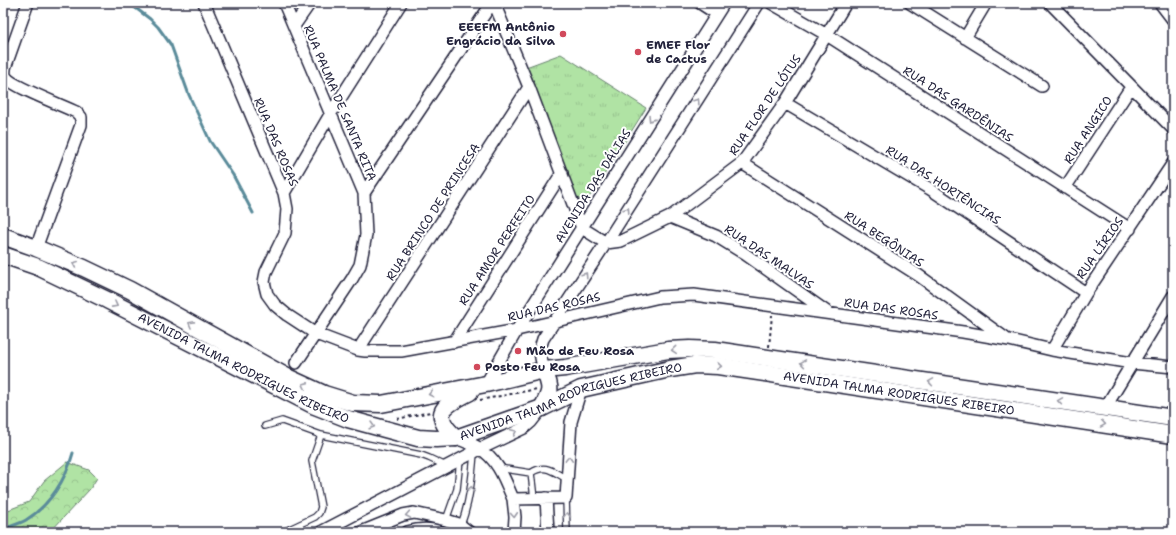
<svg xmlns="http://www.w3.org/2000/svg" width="1176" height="535" viewBox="0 0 1176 535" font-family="'Shantell Sans',sans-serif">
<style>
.grass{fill:url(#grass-tufts);stroke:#698270}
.forest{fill:url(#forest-crowns);stroke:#698270}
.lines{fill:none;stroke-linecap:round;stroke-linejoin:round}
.stream{stroke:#5a8b9a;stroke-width:3}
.lane-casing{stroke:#22223b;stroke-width:8}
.street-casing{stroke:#22223b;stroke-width:14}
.secondary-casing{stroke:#22223b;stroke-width:19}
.path{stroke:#22223b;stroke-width:2;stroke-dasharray:3 3;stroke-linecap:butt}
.lane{stroke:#fff;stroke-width:5.5}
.street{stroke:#fff;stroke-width:11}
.secondary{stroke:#fff;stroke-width:16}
.oneway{stroke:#9c9ca7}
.poi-dot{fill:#d1495b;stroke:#fff;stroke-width:1.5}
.labels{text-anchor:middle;stroke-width:4;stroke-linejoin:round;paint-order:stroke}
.poi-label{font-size:12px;font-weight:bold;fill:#22223b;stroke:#fff;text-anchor:start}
.street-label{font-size:12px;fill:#22223b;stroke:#fff}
</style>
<defs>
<pattern id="grass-tufts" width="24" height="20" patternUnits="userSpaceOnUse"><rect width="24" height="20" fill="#b0e3a4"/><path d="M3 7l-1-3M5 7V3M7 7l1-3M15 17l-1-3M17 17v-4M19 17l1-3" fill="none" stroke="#97c28e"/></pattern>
<pattern id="forest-crowns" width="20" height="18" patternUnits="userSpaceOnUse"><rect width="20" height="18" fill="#b0e3a4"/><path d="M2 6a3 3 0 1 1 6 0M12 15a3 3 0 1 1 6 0" fill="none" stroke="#97c28e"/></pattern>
</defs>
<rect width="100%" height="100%" fill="#fff"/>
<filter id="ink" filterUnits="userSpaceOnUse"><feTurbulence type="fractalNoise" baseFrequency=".025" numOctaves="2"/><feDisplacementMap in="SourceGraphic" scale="8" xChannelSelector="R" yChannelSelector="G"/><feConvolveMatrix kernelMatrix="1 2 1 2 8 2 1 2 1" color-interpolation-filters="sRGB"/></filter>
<g filter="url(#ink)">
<path class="grass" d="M561,54L646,108L592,194L586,199L581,200L575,196L526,67Z"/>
<path class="forest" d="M67,462L89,470L97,478L90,489L50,532H3V512L29,502L44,481Z"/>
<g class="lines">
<path class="stream" d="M129,3L150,19L158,27L171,45L189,95L210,141L233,175L253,213
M3,529C10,526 20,524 26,520C50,505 66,479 73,453"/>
<defs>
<path id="lane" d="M265,426L282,421L321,435L421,455L429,458L446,466
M499,468L531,473C546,463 553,472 567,479
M531,473L534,498
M566,498L567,532
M446,520L457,489L460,460
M461,525C470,501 472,478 474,453
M283,532L315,517L319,513L321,507L312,461L321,435"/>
<path id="street" d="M28,3L5,68C5,71 4,75 6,77C11,86 64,106 76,112L81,117V125L36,248
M204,3L284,193L287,209L285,233L266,272L264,282L267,294L275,305L287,315L316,334L358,350L365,351H401L517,330L660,297L694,295L963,332L1009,340L1052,350L1132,363L1173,367
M284,3L364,193L366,235L360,265L352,279L296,363
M494,3L529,87L582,228
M700,3L717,14
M771,3L827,35L1130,229
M910,3L1042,86
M1050,3L1173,129
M1160,3L1173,20
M294,26L310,3
M965,38L986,3
M785,103L930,189L1086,293
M742,163L918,275L1005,338
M1065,188L1131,87
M284,193L331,113L401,3
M364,193L492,3
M670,217L716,236L745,254L827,312
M582,228L606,243L621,241L670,217L742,163L785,103L846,3
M454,342L562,173
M358,350L529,87
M1052,350L1086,293L1173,163
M544,370C541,359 538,351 543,339L606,243L759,3
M486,384L517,330L724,3
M1105,408L1173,296
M456,438C464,441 472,444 479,448C498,459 505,480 513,499L566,498L571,422L581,389
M546,498L548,532
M513,499L515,517L514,532
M321,532L480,449L524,428L531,422L542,408
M361,532L403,515L414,513L446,520L459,524L469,532
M407,532C418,529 430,528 440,532"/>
<g id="secondary">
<path d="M3,236L36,248L84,268L130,290L287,377L324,394L353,403L381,404L486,384L544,370L565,368L668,350L690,349L715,350L1173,418"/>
<path id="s1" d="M3,255L38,267L107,300L315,406L348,419L418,438L436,439L456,438L542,408L581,389L670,369L695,365L718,366L1173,435"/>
<path d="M542,408C551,391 552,389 544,370"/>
<path d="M456,438C429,413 444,405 470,392"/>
</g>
</defs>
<use href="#lane" class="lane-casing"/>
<use href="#street" class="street-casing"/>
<use href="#secondary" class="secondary-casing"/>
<path class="path" d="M769,347L772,315
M480,400L537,389
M397,419L430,412"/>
<use href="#lane" class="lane"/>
<use href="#street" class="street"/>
<use href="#secondary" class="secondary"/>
</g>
<defs><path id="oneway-chevron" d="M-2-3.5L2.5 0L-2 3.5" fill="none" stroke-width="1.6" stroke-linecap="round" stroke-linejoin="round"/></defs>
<g class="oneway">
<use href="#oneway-chevron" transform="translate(697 101) rotate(-57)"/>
<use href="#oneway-chevron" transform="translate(651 119) rotate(122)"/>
<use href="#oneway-chevron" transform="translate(627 210) rotate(-57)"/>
<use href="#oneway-chevron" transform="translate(75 264) rotate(-157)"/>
<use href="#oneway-chevron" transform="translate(585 275) rotate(-57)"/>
<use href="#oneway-chevron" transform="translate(115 305) rotate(28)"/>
<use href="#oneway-chevron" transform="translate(191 324) rotate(-151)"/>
<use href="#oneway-chevron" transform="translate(674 350) rotate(175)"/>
<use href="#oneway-chevron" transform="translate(803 363) rotate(-171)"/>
<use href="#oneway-chevron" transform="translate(719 366) rotate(5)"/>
<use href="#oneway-chevron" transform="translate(931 382) rotate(-171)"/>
<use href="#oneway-chevron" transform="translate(305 385) rotate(-154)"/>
<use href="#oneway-chevron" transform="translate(431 394) rotate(169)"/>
<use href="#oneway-chevron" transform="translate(1060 401) rotate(-171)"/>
<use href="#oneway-chevron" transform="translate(1103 424) rotate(9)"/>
<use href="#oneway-chevron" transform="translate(372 426) rotate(16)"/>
<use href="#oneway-chevron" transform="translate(514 432) rotate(-25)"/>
<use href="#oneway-chevron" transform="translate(569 459) rotate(-87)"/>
<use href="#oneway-chevron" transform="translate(471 489) rotate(-81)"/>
<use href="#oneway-chevron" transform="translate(408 515) rotate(170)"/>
<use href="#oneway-chevron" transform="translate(514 515) rotate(86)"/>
<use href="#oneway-chevron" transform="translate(567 515) rotate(-91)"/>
</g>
</g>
<g class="poi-dot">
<circle cx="563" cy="34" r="4"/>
<circle cx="638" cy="52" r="4"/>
<circle cx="518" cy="351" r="4"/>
<circle cx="477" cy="367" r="4"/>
</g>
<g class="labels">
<g class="poi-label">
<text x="555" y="31" text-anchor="end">EEEFM Antônio<tspan x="555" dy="14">Engrácio da Silva</tspan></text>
<text x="646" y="49">EMEF Flor<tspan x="646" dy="14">de Cactus</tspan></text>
<text x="526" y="355">Mão de Feu Rosa</text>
<text x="485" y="371">Posto Feu Rosa</text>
</g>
<g class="street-label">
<text transform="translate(340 103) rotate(67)" y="4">RUA PALMA DE SANTA RITA</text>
<text transform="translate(958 104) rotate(33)" y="4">RUA DAS GARDÊNIAS</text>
<text transform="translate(765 105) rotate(-56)" y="4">RUA FLOR DE LÓTUS</text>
<text transform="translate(1088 130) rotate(-57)" y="4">RUA ANGICO</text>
<text transform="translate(276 142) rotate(67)" y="4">RUA DAS ROSAS</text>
<text transform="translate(943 185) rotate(33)" y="4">RUA DAS HORTÊNCIAS</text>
<text transform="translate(593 186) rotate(-58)" y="4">AVENIDA DAS DÁLIAS</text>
<text transform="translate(433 212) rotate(-57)" y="4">RUA BRINCO DE PRINCESA</text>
<text transform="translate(884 239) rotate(33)" y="4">RUA BEGÔNIAS</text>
<text transform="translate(1100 248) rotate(-55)" y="4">RUA LÍRIOS</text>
<text transform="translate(497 250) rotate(-57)" y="4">RUA AMOR PERFEITO</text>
<text transform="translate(769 257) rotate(34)" y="4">RUA DAS MALVAS</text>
<text transform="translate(554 307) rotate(-13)" y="4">RUA DAS ROSAS</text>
<text transform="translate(891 309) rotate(8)" y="4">RUA DAS ROSAS</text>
<text dy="4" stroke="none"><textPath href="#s1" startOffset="266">AVENIDA TALMA RODRIGUES RIBEIRO</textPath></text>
<text dy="4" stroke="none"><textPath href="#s1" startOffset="950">AVENIDA TALMA RODRIGUES RIBEIRO</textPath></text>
<text dy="4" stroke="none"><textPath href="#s1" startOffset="614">AVENIDA TALMA RODRIGUES RIBEIRO</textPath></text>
</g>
</g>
<rect width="1176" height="535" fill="none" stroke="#fff" stroke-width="16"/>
<rect x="8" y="8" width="1160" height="519" fill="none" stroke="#22223b" stroke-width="1.5" filter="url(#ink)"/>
</svg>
